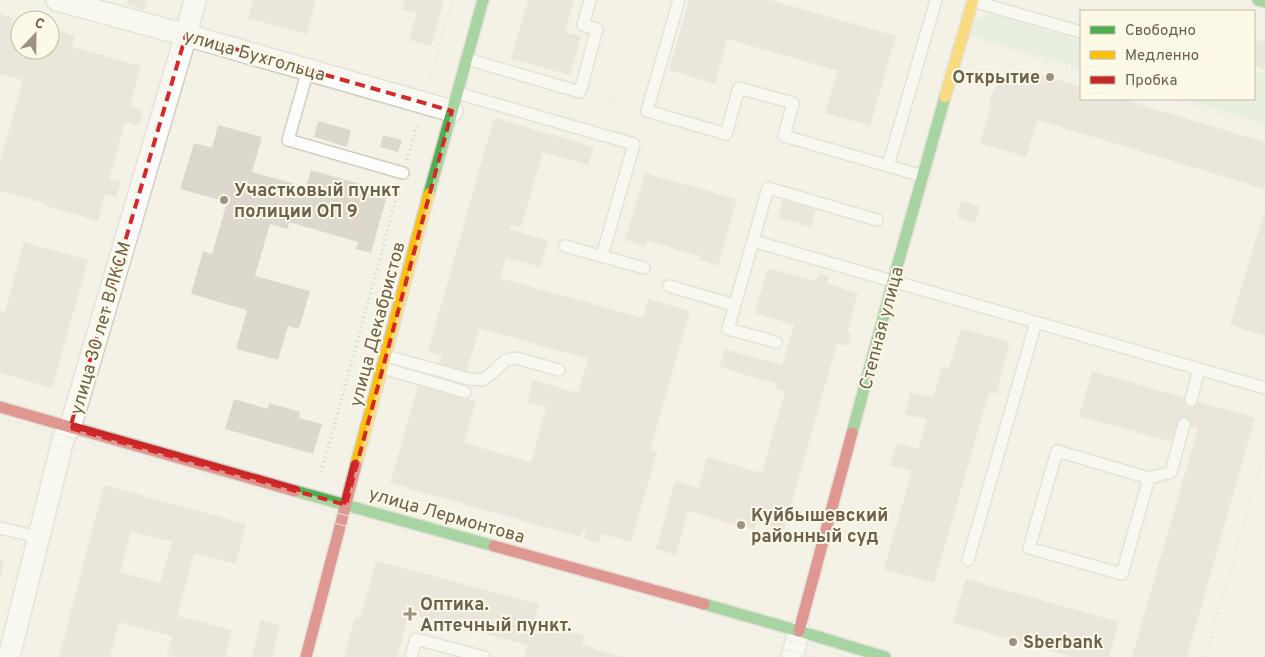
<svg xmlns="http://www.w3.org/2000/svg" width="1265" height="657" viewBox="0 0 1265 657" font-family="Overpass,sans-serif">
<style>
.green{fill:#dcead3}
.building{fill:#ddd8cd;fill-rule:evenodd}
.lines{fill:none;stroke-linecap:round;stroke-linejoin:round}
.lane-casing{stroke:#d2cec4;stroke-width:14}
.street-casing{stroke:#d2cec4;stroke-width:24}
.fast-casing{stroke:#d3cfc6;stroke-width:14}
.slow-casing{stroke:#d3cfc6;stroke-width:14}
.jam-casing{stroke:#d3cfc6;stroke-width:14}
.path{stroke:#d5d0c9;stroke-width:3;stroke-dasharray:1 4;stroke-linecap:butt}
.lane{stroke:#fdfdfb;stroke-width:11}
.street{stroke:#fdfdfb;stroke-width:21}
.fast{stroke:#4caf50;stroke-width:11}
.slow{stroke:#ffc107;stroke-width:11}
.jam{stroke:#c62828;stroke-width:11}
.tram{stroke:#e4e1e3;stroke-width:1}
.marked{fill:none;stroke:#d62828;stroke-width:4;stroke-dasharray:10 6;stroke-linejoin:round}
.poi-dot{fill:#9c9382;stroke:#fcf9e7;stroke-width:2}
.labels{text-anchor:middle;stroke-width:4;stroke-linejoin:round;paint-order:stroke}
.street-label{font-size:18px;fill:#6d604c;stroke:#fcf9e7}
.poi-label{font-size:18px;font-weight:bold;fill:#6d604c;stroke:#fcf9e7;text-anchor:start}
</style>
<rect width="100%" height="100%" fill="#f4f2e7"/>
<path class="green" d="M990,13L1081,41V68L969,35L975,20Z
M1254,71L1265,74V124L1182,99H1254Z"/>
<path class="building" d="M128,0H147L144,10L127,5Z
M253,0H316L307,34L248,18Z
M405,0H444L431,46L409,40L417,13L402,9Z
M528,0H574L565,32L581,36L570,75L511,59Z
M689,0H770L896,36L870,126L825,113L838,71L727,39L715,84L669,70Z
M0,14L13,18L10,30L20,32V50H50V41L57,43L61,31L75,35L72,47L141,66L130,106L143,110L139,126L125,122L109,179L121,182L116,197L105,194L98,221L46,206L47,204L0,191V162L23,80L0,74Z
M1254,39L1265,42V69L1254,65Z
M1021,71L1050,77L1081,87V99H1121L1265,142V189L1037,120L1026,157L980,143L991,106L990,96L1000,82Z
M494,118L594,147L588,165L543,152L521,227L511,225L510,229L548,241L540,267L506,258L500,278L643,318L648,299L690,311L650,450L657,452L631,542L602,534L599,543L583,538L586,529H583L580,537L390,483L418,385L476,401L464,443L531,462L546,407L527,402L533,380L578,393L588,359L479,328L466,373L438,366L442,355L428,351Z
M318,121L351,130L347,147L314,137Z
M218,125L262,137L252,172L306,187L311,170L388,192L371,253L356,249L358,242L289,222L288,229L270,224L255,276L310,291L299,329L288,326L278,360L236,349L247,310L191,294L203,251L212,254L227,202L180,189L194,143L212,148Z
M383,135L402,140L398,152L380,147Z
M645,173L737,199L718,266L698,260L700,256L647,241L646,246L625,240Z
M783,200L816,209L811,227L778,218Z
M961,201L980,207L975,223L957,217Z
M1265,210V336L1230,325Z
M24,242L88,260L52,388L0,373V311L5,312Z
M768,268L816,281L819,273L829,276L827,284L858,293L847,332L851,333L848,346L837,343L784,530L757,522L754,530L688,511L676,555L656,549L675,481L699,488L707,457L762,473L785,392L775,389L777,384L719,367L725,349L782,365L794,325L755,313Z
M961,328L1010,342L996,394L989,392L934,583L884,569L912,471L890,465L897,443L918,449L927,420L905,414L911,392L933,398L942,366L949,368Z
M1092,371L1255,418L1187,657H1132L1198,428L1178,422L1172,442L1079,416Z
M234,399L268,409L269,403L300,412L299,418L322,424L313,454L225,429Z
M104,485L246,524L236,564L194,553L177,616L232,630L225,657H177L167,654L172,636L119,622L110,657H59ZM131,531L172,542L160,583L120,572Z
M0,561L4,562L1,577H0Z
M376,561L539,604L534,622L585,635L582,645L624,657H524L528,645L409,614L397,657H344L355,617L360,619Z
M966,579L1119,622L1109,657H1073L953,623Z
M261,620L280,625L272,657H252Z"/>
<g class="lines">
<defs>
<path id="lane" d="M679,0L647,111L726,134L739,88L793,103L784,136L923,176
M972,1L1081,32
M467,59L580,92L597,29L583,25L590,0
M308,70L288,140L403,173
M457,93L634,144L602,256
M888,166L936,0
M753,241L1265,388
M565,246L644,268
M669,286L734,305
M776,342L728,329L768,188L877,220
M386,356L469,379L482,380L491,374L506,360L516,358L559,370
M383,368L465,392
M1191,400L1199,369
M1149,478L1122,574L1029,548L1057,451L1149,478L1171,472L1184,424
M0,528L39,537
M968,560L1036,322
M411,657L416,639L484,657"/>
<path id="street" d="M57,0L186,35L452,111
M9,657L64,436L70,428L186,35L195,0
M792,657L799,631"/>
<path id="fast" d="M1258,0L1265,2
M429,194L483,0
M852,433L893,281L945,97
M295,491L494,546
M704,604L799,631L885,657"/>
<path id="slow" d="M945,97L973,0
M356,465L429,194"/>
<path id="jam" d="M0,407L295,491
M494,546L704,604
M799,631L852,433
M306,657L356,465"/>
</defs>
<use href="#lane" class="lane-casing"/>
<use href="#street" class="street-casing"/>
<use href="#fast" class="fast-casing"/>
<use href="#slow" class="slow-casing"/>
<use href="#jam" class="jam-casing"/>
<path class="path" d="M985,42L1081,71
M429,83L453,0
M595,96L632,107
M1173,99L1265,127
M407,160L418,123
M321,472L337,416L399,188
M1205,657L1265,451"/>
<use href="#lane" class="lane"/>
<use href="#street" class="street"/>
<use href="#fast" class="fast"/>
<use href="#slow" class="slow"/>
<use href="#jam" class="jam"/>
<path class="tram" d="M0,418L849,657
M0,429L811,657"/>
</g>
<path d="M0 0H1265V657H0ZM186,35L452,111L346,505L70,428Z" fill="#f4f2e7" fill-opacity=".55" fill-rule="evenodd"/>
<path class="marked" d="M186,35L452,111L346,505L70,428Z"/>
<g class="poi-dot">
<circle cx="1050" cy="77" r="5"/>
<circle cx="224" cy="200" r="5"/>
<circle cx="741" cy="525" r="5"/>
<path d="M407.5 606.5h5v5h5v5h-5v5h-5v-5h-5v-5h5z"/>
<circle cx="1013" cy="642" r="5"/>
</g>
<g class="labels">
<g class="street-label">
<text transform="translate(255 55) rotate(16)" y="6">улица Бухгольца</text>
<text transform="translate(377 324) rotate(-75)" y="6">улица Декабристов</text>
<text transform="translate(100 328) rotate(-74)" y="6">улица 30 лет ВЛКСМ</text>
<text transform="translate(881 328) rotate(-75)" y="6">Степная улица</text>
<text transform="translate(447 515) rotate(16)" y="6">улица Лермонтова</text>
</g>
<g class="poi-label">
<text x="1040" y="83" text-anchor="end">Открытие</text>
<text x="234" y="196">Участковый пункт<tspan x="234" dy="21">полиции ОП 9</tspan></text>
<text x="751" y="521">Куйбышевский<tspan x="751" dy="21">районный суд</tspan></text>
<text x="420" y="610">Оптика.<tspan x="420" dy="21">Аптечный пункт.</tspan></text>
<text x="1023" y="648">Sberbank</text>
</g>
</g>
<rect x="1080" y="10" width="175" height="90" fill="#fcf9e7" stroke="#c3bca9"/>
<rect x="1090" y="26" width="25" height="8" fill="#4caf50" stroke="#c3bca9"/>
<text x="1125" y="35" font-size="15" fill="#6d604c">Свободно</text>
<rect x="1090" y="51" width="25" height="8" fill="#ffc107" stroke="#c3bca9"/>
<text x="1125" y="60" font-size="15" fill="#6d604c">Медленно</text>
<rect x="1090" y="76" width="25" height="8" fill="#c62828" stroke="#c3bca9"/>
<text x="1125" y="85" font-size="15" fill="#6d604c">Пробка</text>
<g transform="translate(35 35) rotate(22)"><circle r="24" fill="#fcf9e7" stroke="#c3bca9"/>
<path d="M0-4L9 19L0 12L-9 19Z" fill="#9c9382"/>
<text y="-8" font-size="14" font-weight="bold" text-anchor="middle" fill="#6d604c">С</text>
</g>
</svg>
